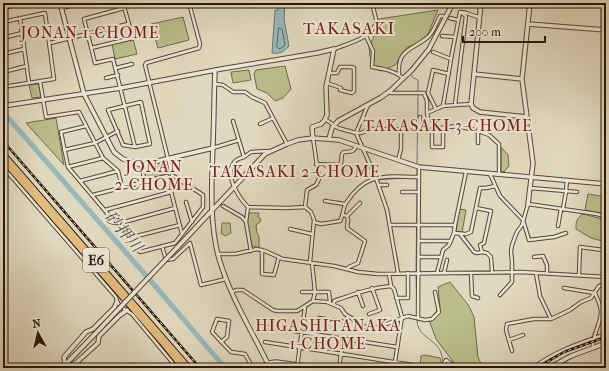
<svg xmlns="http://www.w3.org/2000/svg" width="609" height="371" viewBox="0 0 609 371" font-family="'IM FELL French Canon','Noto Serif JP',serif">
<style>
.green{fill:#babd8c;stroke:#71694a}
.water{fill:#98b8bb;stroke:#6b7773}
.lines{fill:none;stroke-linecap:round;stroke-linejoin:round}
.shore{stroke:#606662;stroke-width:1}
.stream{stroke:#6b7773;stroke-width:1}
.river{stroke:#98b8bb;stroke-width:5}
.minor-tunnel{stroke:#bcb29a;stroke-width:2.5;stroke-dasharray:2.5 1;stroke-linecap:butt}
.minor-casing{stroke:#564636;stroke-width:4.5}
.tertiary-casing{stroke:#564636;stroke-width:5.5}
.motorway-casing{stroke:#281508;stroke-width:7}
.minor{stroke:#ece6d5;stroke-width:2.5}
.tertiary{stroke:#ece6d5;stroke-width:3.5}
.motorway{stroke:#e0bc80;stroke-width:5}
.rail-casing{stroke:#281508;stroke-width:2.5}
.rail{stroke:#ece6d5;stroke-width:1;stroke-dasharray:3;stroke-linecap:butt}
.tertiary-bridge-casing{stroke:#564636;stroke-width:5.5;stroke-linecap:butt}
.tertiary-bridge{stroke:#ece6d5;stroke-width:3.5}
.labels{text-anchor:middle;stroke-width:4;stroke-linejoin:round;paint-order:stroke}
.shield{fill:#ece6d5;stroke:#635446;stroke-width:1}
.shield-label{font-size:14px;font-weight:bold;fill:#281508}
.neighbourhood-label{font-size:16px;letter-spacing:1px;fill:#7a1f14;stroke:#ece6d5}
.water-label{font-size:16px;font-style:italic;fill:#4f4e47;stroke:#ece6d5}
.quarter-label{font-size:17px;letter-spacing:1px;fill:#7a1f14;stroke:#ece6d5}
</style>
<rect width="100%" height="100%" fill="#e1d9bf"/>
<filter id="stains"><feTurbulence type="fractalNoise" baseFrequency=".005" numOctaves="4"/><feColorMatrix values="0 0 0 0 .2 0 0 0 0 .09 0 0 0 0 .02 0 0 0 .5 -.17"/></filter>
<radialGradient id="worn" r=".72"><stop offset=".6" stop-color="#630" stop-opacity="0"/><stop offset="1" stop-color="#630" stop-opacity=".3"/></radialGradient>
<path class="green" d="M438,10L425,41L407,47L395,65L381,71L374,68L370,56L369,47L373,39L379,19Z
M183,17L189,40L158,48L151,24Z
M133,39L137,54L115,59L112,44Z
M285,66L291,89L283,98L275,101L267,93L257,89L254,74L256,70Z
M249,70L251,80L233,83L231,72Z
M37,84L39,85L41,97L32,98L29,85Z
M56,118L64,165L26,123Z
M501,147L508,155L509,166L504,172L501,171Z
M164,161L168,174L146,179L143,167Z
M588,194L606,197V215L585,210Z
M459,209L466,210L462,233L456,232Z
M249,213H259L258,217L261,219L260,222L256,225L257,233L259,237V248L252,246L247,222Z
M583,214L606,220V242L591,238L576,229C576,222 576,219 583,214Z
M222,223H230L231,233L225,236L221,233Z
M450,282L469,306L474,317L478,357L483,368H458L436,339L429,320L440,307L438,287Z
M314,336L324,338L323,351L312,349Z
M425,355L440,358L442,364L439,368L420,365L421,356Z"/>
<path class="water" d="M279,3H285L284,19L289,46C284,52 280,54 272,53L275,10H278Z"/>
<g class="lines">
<path class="shore" d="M279,28L282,29L285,44L283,47L279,49L277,47Z"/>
<path class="stream" d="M412,75V77L418,80V91
M417,164L418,95
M417,190V169
M416,271L417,194
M416,275L417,315
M417,320C417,334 429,337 437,346C441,350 442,356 443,361L453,368"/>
<path class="river" d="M3,112L156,287L225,368"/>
<path class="minor-tunnel" d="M433,34L442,36"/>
<defs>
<path id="minor" d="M62,8L82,3
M124,8L84,19L95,63L113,59L135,147
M20,18L29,83
M450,18L458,20
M3,22L45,13L54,79L3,87
M366,36L373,51L372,67C383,69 394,70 403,78
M442,36L455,37
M3,38L22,33
M50,43L128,24
M91,48L133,38L123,3
M334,49C347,44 377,37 376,19C375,14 373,8 372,3
M433,52L451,59L443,106
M3,54L24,49
M451,59L460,12C465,11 472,16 479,17
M116,68L132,64
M3,72L27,66
M399,74C397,48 414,50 429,36C434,31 436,23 440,16H443
M106,78L118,75
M40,81L46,117L79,112L103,158L118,171L122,187
M327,83L341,88L340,90L352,93L354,91V68L351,67H340L337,73H330
M215,84L223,85L233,92H245L252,97L265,103L287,144
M390,91L391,93H424L427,101V113
M141,102L150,144L135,147L123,145L108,110Z
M471,104L443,106L427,113L429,123L440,128L458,126L478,131L489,135L499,144V175
M368,105L356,133H361L370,129L426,130L431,125
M455,105L466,16L460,12
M436,109L428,93L433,70L449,74
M325,119L338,128L356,133L376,178L387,210L398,273
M233,121L244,157L251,152L270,151
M260,124L273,118
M86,126L61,132L68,167L140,252L175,243L203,207V195L172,175L145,65L146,63L199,48L200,44L189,3
M427,128L432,132V147H443V128
M419,130L420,117
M478,143V131
M213,148L239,140
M64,150L95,143L118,131
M244,157C240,158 235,160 233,164C225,176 239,198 248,207L287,208L305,207
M398,160L401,149V130
M316,164L339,165L341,163L342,154L344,152C350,152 354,152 356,146
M141,165L145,182
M3,167L116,297L117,302L121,307L132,314L177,368
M68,167L103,158
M490,174L500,196L523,220L529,240L554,237L566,233
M567,180L566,191L577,192
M80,181L118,171
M378,185H387
M530,188L566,191L563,209
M402,192H419
M93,195L167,176L182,234
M325,201L345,204
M186,202L192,222
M223,206L242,217L246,222
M248,207L246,222L251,251
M105,210L171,192
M343,215L347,216L360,203
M314,222L321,224L340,221C343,216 343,208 346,203C367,171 385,177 419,177
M117,224L175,208
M391,225H455L454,233L466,234L471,232L480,188H486L495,186
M455,225L466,172
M558,226L561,209
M290,229L312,234
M460,234L474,252L477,253L482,252L480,245L484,243L491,211L476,208
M129,238L180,225
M419,241H451
M162,246L166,260L173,259L190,243L201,285L226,279
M262,250V274L274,275L279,257
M482,252L487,253L491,257L492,272
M218,254H235L257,249L265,251L283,259L334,266L358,272L378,274L521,272L606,277
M419,257H440
M534,257L543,256L547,265V273
M310,262L314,220L311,212L305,207L307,190L316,185L319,179L313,138
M347,269L349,267L358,263L365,241L347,228L348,220L347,216
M437,273L443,250L449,245L454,233
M444,273L447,260
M471,273L472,296L478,298
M536,273L540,296L551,319
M389,274L391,286L394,289L402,317L394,368
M579,275L580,247L603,250
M564,288L595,293C597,299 601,305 601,312C601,324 592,335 593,347
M232,292L236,290H243L273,310L277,311H297L313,301L315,292L312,263
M302,292H329L330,303
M358,292L363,306
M500,295L512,282V262L511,251L512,245L517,232L522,225L528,204L597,214L606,217
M396,298H408V273
M313,301L327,302L341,308L345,314L370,330L408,316L425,320L432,319L439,312L435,292
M334,305V301C355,294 369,288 391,286
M369,314L380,310L372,288
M418,317L419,167
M319,318L346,322L348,316
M268,327L397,347
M509,340L523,335
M221,342L227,337L229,321L217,319L212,332L231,352L245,354L253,368
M265,342L432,368
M512,351L506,330L507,324L534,319H551L570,310L581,302L591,298L599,286L606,284
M257,368L268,363
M297,368L305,307
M339,368L343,339
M441,368L446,360L457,368
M533,368C555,351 580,343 606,334"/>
<path id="tertiary" d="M60,3L84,94L114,152L123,159L141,165L213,148
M481,3L471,104L473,108L480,112L527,117
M528,24L606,30
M215,70C214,95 214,119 213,143C212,180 209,219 218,255C229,295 252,331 270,368
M474,74L522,79
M3,106L121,88L221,69L317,53L334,49L326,87L327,115L324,121L321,124L312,127L313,138
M329,139L332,128L338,121L380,98L390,91L412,70L429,49L453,3
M528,204L533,163L522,79L530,3
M189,235L265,154L287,144L298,140L313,138L339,140L419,167L606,184
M117,302L114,308L93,329L86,332L64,357L65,365H72L77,362L98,343L99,336L119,316L127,310
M268,363L276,362L320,368
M62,368L94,335
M549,368L571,356L606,343"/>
<path id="motorway" d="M3,154L189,368
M3,160L162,342L183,368"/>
</defs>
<use href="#minor" class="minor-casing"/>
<use href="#tertiary" class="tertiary-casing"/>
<use href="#motorway" class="motorway-casing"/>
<use href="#minor" class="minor"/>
<use href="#tertiary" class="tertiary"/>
<use href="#motorway" class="motorway"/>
<defs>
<path id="rail" d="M3,9L29,3
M3,141L200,368
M537,368L564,352L606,337"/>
</defs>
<use href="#rail" class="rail-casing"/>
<use href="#rail" class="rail"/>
<defs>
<path id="tertiary-bridge" d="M94,335L189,235"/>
</defs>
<use href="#tertiary-bridge" class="tertiary-bridge-casing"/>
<use href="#tertiary-bridge" class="tertiary-bridge"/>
</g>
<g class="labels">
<rect class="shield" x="83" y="248" width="26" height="24" rx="3"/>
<g class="shield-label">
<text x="96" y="265">E6</text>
</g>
<g class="neighbourhood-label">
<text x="90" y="38">JONAN 1-CHOME</text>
<text x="448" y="131">TAKASAKI 3-CHOME</text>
<text x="154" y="172">JONAN<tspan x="154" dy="18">2-CHOME</tspan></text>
<text x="295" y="177">TAKASAKI 2-CHOME</text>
<text x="328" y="331">HIGASHITANAKA<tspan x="328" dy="18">1-CHOME</tspan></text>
</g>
<g class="water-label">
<text transform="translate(124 231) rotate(49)" y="6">砂押川</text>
</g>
<g class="quarter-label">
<text x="349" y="34">TAKASAKI</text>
</g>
</g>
<rect width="609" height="371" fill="none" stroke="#e1d9bf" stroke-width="16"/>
<rect x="4" y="4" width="601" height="363" fill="none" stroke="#281508" stroke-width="2"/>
<rect x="8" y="8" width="593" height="355" fill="none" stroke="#281508"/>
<g transform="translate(38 333) rotate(352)" stroke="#ece6d5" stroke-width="3" paint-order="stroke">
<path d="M0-3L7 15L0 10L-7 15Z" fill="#281508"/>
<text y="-6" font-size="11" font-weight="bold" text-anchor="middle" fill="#281508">N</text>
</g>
<path d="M463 36v6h82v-6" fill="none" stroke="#281508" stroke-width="2"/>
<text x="469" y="36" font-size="12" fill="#281508" stroke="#ece6d5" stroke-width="3" paint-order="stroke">200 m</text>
<rect width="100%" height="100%" filter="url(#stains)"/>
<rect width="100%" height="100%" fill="url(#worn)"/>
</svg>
